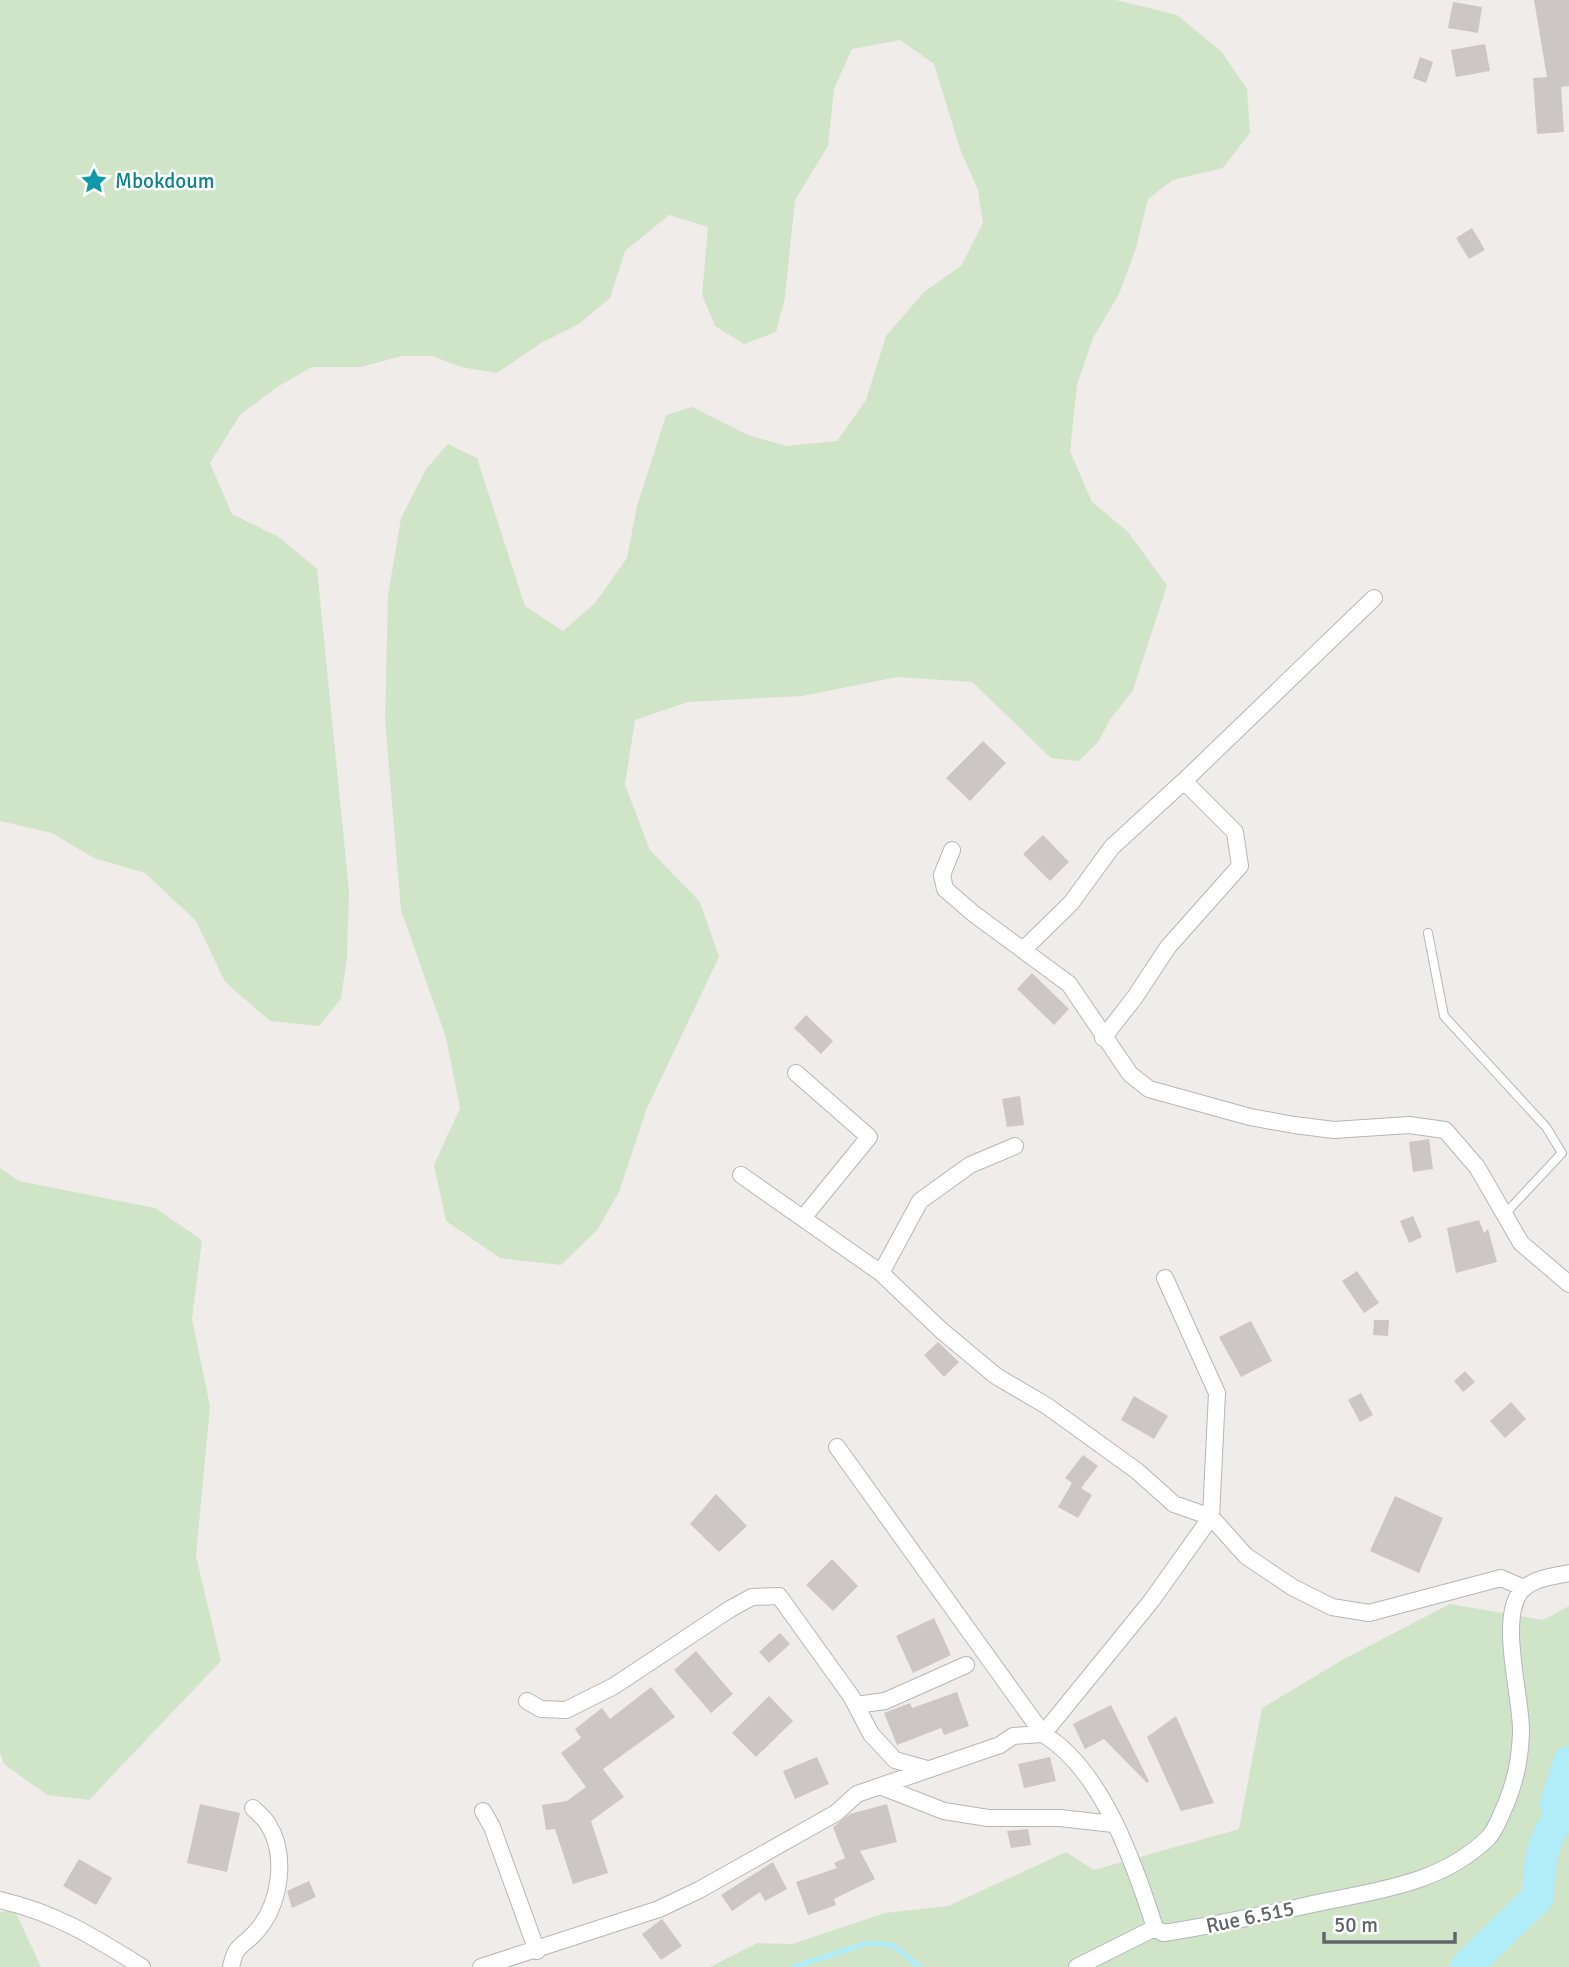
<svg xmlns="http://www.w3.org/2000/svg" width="1569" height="1967" viewBox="0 0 1569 1967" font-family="Signika,sans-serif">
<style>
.green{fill:#d0e5c8}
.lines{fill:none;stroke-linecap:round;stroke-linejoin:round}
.stream{stroke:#b0edf8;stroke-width:5}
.river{stroke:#b0edf8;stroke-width:32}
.building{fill:#ccc7c5}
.lane-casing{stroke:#b3b7b9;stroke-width:10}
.street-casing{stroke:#b3b7b9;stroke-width:18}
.lane{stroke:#fff;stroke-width:8}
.street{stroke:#fff;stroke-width:16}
.labels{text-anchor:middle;stroke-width:5;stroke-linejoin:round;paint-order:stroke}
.culture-label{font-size:21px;fill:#0d838f;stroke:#fff;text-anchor:start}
.street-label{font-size:21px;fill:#606567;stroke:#fff}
</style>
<rect width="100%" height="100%" fill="#f0ece9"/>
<path class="green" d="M0,0H1116L1177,15L1221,51L1247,89L1250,133L1223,168L1173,180L1148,199L1136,248L1119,294L1093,338L1077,385L1070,451L1092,502L1127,531L1167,585L1133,690L1109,721L1099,741L1079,761L1051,758L972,682L897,677L802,696L688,702L635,720L625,785L650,850L700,902L719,957L647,1108L619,1192L598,1229L561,1265L500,1258L446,1221L434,1165L460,1108L446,1038L401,910L385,720L388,595L401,518L426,469L448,444L477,458L525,606L563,631L595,603L627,558L637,506L666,415L692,407L748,435L786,446L837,441L866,400L886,336L924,292L961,266L983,223L978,190L960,149L934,64L900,40L852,49L834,89L828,146L795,200L785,297L776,332L744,344L715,326L702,295L708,227L669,215L625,251L610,298L579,324L541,343L497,373L461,367L432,356H402L361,367H312L277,387L240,415L210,463L232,514L279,537L317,569L349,891L347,958L341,999L319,1026L270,1021L225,982L196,921L145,873L94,858L52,833L0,821Z
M0,1168L19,1181L155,1208L202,1240L192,1319L210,1406L196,1556L221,1661L89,1800L47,1795L4,1764L0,1753Z
M1450,1604L1543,1620L1569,1606V1967H710L757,1943L792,1944L885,1913L948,1906L1066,1852L1094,1870L1239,1829L1262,1708L1342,1660Z
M14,1909L41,1967H0V1912Z"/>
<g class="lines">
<path class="stream" d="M793,1967L868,1943L893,1945L919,1967"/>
<path class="river" d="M1466,1967L1538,1897C1539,1868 1540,1843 1558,1820L1556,1803L1569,1762"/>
</g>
<path class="building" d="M1534,0H1569V86L1561,87L1564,132L1537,134L1533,78L1547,77Z
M1453,2L1482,7L1478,33L1448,28Z
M1485,44L1490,71L1456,77L1451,50Z
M1420,57L1433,62L1426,83L1413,78Z
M1472,228L1485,250L1469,259L1456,238Z
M983,741L1006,763L970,801L946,778Z
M1043,835L1069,862L1050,881L1023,854Z
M1032,973L1069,1009L1054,1025L1017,989Z
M806,1015L833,1041L821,1054L794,1028Z
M1020,1096L1024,1125L1007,1127L1002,1099Z
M1429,1139L1433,1169L1413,1172L1409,1142Z
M1413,1216L1422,1237L1409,1243L1400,1221Z
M1479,1220L1484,1233L1488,1229L1497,1262L1456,1273L1447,1228Z
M1357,1271L1379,1303L1364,1313L1342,1281Z
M1374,1320H1389L1388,1336L1373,1335Z
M1251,1321L1272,1361L1241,1377L1219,1337Z
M938,1342L959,1362L944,1377L924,1355Z
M1465,1371L1475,1382L1463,1392L1454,1381Z
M1361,1393L1373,1415L1360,1422L1348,1400Z
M1134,1396L1168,1416L1154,1439L1121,1420Z
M1511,1402L1526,1419L1505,1438L1490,1421Z
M1083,1455L1098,1466L1081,1488L1092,1495L1078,1518L1058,1507L1072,1483L1065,1478Z
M716,1494L747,1526L719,1552L690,1524Z
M1395,1496L1443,1518L1419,1573L1370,1551Z
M832,1559L858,1586L833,1611L806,1585Z
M934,1618L951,1655L913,1673L896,1636Z
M780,1633L790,1644L769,1663L759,1652Z
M696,1651L733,1694L711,1713L674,1670Z
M651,1687L675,1717L603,1769L624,1797L591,1821L608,1873L573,1884L555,1829L546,1830L542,1805L567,1801L586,1787L561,1753L581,1738L575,1729L602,1708L610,1719Z
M957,1692L969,1726L944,1735L941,1728L897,1745L884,1713L910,1703L912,1708Z
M769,1696L793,1721L756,1757L732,1733Z
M1111,1705L1149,1781L1147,1783L1104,1739L1085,1749L1073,1724Z
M1176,1716L1214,1803L1181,1811L1147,1737Z
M817,1757L829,1784L795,1799L783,1771Z
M1050,1757L1056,1781L1024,1788L1018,1764Z
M200,1804L240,1813L227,1872L187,1863Z
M887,1804L897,1842L860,1851L875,1879L834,1899L836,1905L808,1915L796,1882L837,1868L834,1863L845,1858L833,1827L850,1814Z
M1028,1829L1031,1845L1011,1848L1007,1831Z
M79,1859L112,1878L96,1905L63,1886Z
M773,1862L787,1889L765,1901L760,1892L732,1911L721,1895Z
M309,1881L316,1897L292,1908L287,1891Z
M662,1919L682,1946L661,1960L642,1934Z"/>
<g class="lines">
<defs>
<path id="lane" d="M1428,933L1444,1016L1546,1127L1562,1153L1504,1215"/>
<path id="street" d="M952,850L942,875L945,889L974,914L1069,984L1130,1074L1149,1089L1250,1117L1294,1125L1334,1130L1409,1125L1445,1130L1477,1167L1521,1243L1569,1284
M1024,949L1071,903L1112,847L1184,781
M1103,1038L1135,997L1168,947L1240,866L1235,832L1184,781L1374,598
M796,1073L869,1137L803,1218
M741,1175L881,1273L942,1331L996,1376L1047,1406L1137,1471L1174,1504L1211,1517L1246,1556L1292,1587L1332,1607L1369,1613L1501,1578L1524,1588
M881,1273L920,1201L970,1165L1015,1146
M837,1447L1043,1734C1102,1769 1135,1865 1155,1928
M527,1701L541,1709L566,1710L614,1686L730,1609L752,1597L779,1596L851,1696L871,1734L895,1760L927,1769
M856,1705L885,1701L966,1665
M880,1786L944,1811L988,1818H1060L1113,1824
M483,1811L492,1827L537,1951
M0,1900C56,1913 94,1937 142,1967
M231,1967C236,1944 241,1948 255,1933C280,1906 288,1856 268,1824C265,1819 258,1813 253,1808
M481,1967L659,1909L699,1890L836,1813L857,1794L1000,1745L1013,1736L1043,1734L1152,1600L1211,1517L1217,1393L1165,1278
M1077,1967L1155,1928L1163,1933C1211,1926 1257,1916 1304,1906C1369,1891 1439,1887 1489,1837C1497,1828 1501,1814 1506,1804C1516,1779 1520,1759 1521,1732C1522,1697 1496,1613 1524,1588C1536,1578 1554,1576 1569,1573"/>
</defs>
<use href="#lane" class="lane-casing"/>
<use href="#street" class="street-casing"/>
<use href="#lane" class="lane"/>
<use href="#street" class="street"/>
</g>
<defs>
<symbol id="sight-bare" viewBox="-9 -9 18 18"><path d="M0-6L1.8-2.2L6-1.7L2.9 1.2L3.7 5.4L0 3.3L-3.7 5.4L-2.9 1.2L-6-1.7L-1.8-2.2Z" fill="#0f9aa8" stroke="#fff" stroke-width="2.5" paint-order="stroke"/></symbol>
</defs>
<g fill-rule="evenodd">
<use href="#sight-bare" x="75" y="162" width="38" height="38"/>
</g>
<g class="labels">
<g class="culture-label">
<text x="115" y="188">Mbokdoum</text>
</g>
<g class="street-label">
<text transform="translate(1250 1917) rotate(-12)" y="7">Rue 6.515</text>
</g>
</g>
<path d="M1324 1932v10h131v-10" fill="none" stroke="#606567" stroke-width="3.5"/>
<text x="1334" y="1932" font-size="21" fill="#606567" stroke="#ffffff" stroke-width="5" paint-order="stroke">50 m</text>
</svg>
